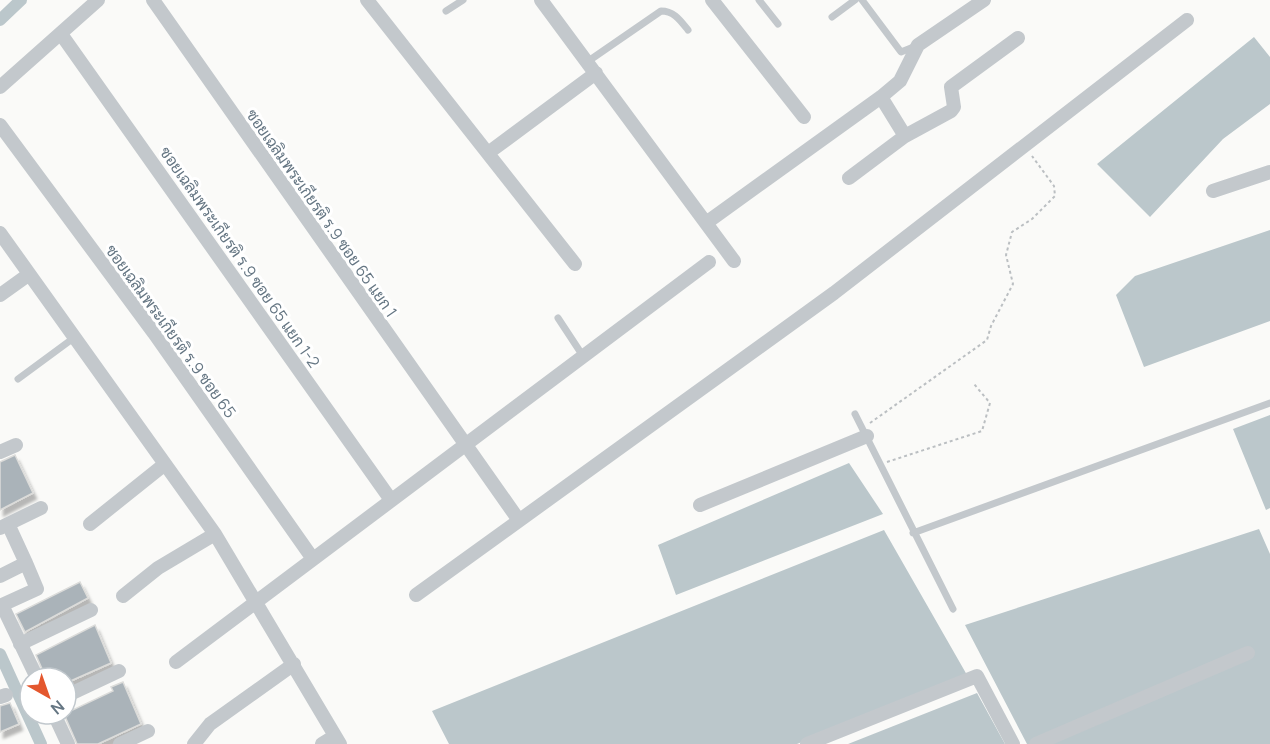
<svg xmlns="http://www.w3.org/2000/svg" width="1270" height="744" viewBox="0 0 1270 744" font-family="Manrope,Sarabun,sans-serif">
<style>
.water{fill:#bbc7cb}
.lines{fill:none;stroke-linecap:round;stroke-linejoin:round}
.canal{stroke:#bbc7cb;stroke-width:12}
.building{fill:#aab3b9;stroke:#dcdcda;stroke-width:1.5;filter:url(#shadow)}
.path{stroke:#bbbfc2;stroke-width:2;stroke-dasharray:3 3;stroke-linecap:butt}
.lane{stroke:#c3c8cc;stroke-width:7}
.street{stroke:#c3c8cc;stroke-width:14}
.labels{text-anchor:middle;stroke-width:6;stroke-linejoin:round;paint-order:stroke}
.street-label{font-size:16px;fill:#657683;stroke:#fff}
</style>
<defs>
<filter id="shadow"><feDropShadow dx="3.5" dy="6" stdDeviation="1.5" flood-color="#0004"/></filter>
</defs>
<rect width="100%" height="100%" fill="#fafaf8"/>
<path class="water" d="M1254,37L1270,57V104L1223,139L1150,217L1097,164Z
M1270,230V321L1144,367L1116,295L1135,276Z
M1270,415V508L1266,510L1233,429Z
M849,463L883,514L676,595L658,545Z
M1259,529L1270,554V744H1027L965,625Z
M884,530L967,675L797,744H449L432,711Z
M977,693L1005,744H848Z"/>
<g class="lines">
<path class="canal" d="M0,20L21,0
M0,654L41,744"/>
</g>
<path class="building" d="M15,455L33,493L0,510V462Z
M80,582L88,598L25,632L16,614Z
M95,625L111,663L66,683V678H46L36,655Z
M123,682L141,724L98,744H77L64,714L113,691L111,687Z
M10,703L19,724L0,732V706Z"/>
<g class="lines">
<path class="path" d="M870,423L987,340L991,326L1013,284L1006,255L1012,232L1032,219L1055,196L1054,186L1032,156
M887,462L982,431L990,403L974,384"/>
<path class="lane" d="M759,0L778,24
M862,0L901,52L916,46
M446,11L463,0
M832,17L855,0
M587,62L661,11C674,11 680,20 688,30
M558,318L583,356
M18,379L75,337
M855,414L953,609
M913,533L1270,403"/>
<path class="street" d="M153,0L518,519
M367,0L575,264
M541,0L734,261
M712,0L804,117
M61,34L391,500
M0,87L98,0
M881,97L905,136
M0,125L154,333L313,559
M488,153L596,73
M849,178L905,136L951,111L954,107L951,87L1018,38
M1213,191L1270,172
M706,223L881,97L900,81L918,45L984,0
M0,233L215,534L340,744
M0,295L28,275
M0,452L16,445
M700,505L867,436
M8,524L41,508
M90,524L165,464
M0,528L8,524L26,563L0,576
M26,563L37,589L2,605L37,678
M416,595L834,293L1187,20
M123,596L158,568L215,534
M20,644L91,610
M176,662L709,262
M66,696L119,671
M0,697L6,695
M54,714L68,744
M120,744L148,731
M194,744L210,724L294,664
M322,744L335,736
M807,744L977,676L1013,744
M1036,744L1248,653"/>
</g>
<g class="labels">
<g class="street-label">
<text transform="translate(322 213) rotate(55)" y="6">ซอยเฉลิมพระเกียรติ ร.9 ซอย 65 แยก 1</text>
<text transform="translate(240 257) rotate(55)" y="6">ซอยเฉลิมพระเกียรติ ร.9 ซอย 65 แยก 1-2</text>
<text transform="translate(171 331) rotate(54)" y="6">ซอยเฉลิมพระเกียรติ ร.9 ซอย 65</text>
</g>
</g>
<g transform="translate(48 696) rotate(140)"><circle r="28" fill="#ffffff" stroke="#c1c8cd" stroke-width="1.5"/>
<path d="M0-4.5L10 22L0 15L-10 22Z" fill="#e4572e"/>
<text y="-9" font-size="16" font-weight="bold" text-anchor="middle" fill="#657683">N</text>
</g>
</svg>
